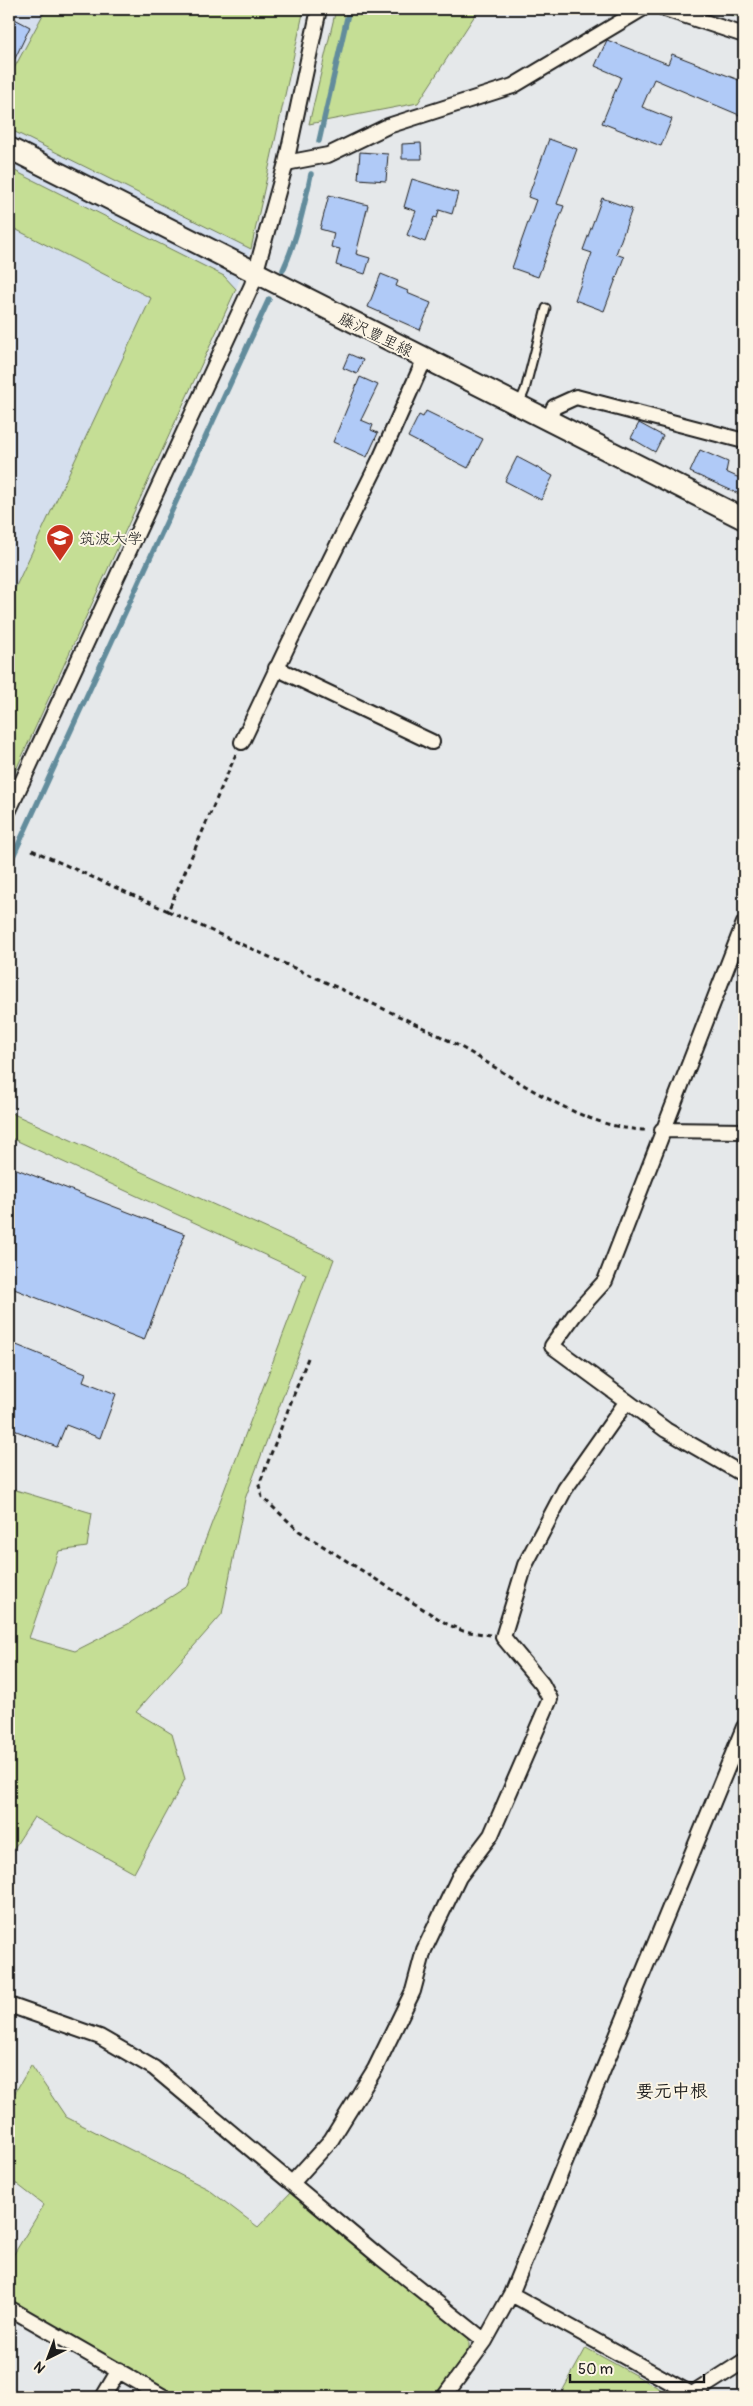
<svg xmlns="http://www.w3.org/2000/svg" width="753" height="2406" viewBox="0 0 753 2406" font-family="Pangolin,'Klee One',sans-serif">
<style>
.built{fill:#d5dfee}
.green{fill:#c5de95;stroke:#707d58}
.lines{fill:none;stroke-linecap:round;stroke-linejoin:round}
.stream{stroke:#628c9c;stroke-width:5.5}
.building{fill:#b0caf7;stroke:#1c1c1c}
.lane-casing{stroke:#1c1c1c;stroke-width:11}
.street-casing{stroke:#1c1c1c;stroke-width:18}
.secondary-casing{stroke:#1c1c1c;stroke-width:24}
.path{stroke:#1c1c1c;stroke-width:3;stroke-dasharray:5 4;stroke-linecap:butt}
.lane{stroke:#fcf5e5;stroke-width:7}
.street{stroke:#fcf5e5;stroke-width:14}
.secondary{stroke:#fcf5e5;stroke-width:20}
.labels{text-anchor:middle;stroke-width:4;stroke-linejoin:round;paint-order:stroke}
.street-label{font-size:16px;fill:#1c1c1c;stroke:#fcf5e5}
.poi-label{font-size:16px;fill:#1c1c1c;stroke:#fcf5e5;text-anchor:start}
.neighbourhood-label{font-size:18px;font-weight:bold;fill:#1c1c1c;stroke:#fcf5e5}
</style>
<rect width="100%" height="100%" fill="#e5e8ea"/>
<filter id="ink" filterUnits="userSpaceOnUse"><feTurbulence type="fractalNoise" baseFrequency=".02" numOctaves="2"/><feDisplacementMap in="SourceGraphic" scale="10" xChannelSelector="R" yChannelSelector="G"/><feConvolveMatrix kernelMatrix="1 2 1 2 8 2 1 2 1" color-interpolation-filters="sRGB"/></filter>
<g filter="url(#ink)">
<path class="built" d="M9,9H304L251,249L236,289L9,785Z"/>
<path class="green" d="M46,9H304L251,249L9,129V73L11,74Z
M336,9H479L418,103L309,124Z
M708,9H744V18Z
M9,168L224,276L236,289L9,785V601L151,298L9,226Z
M9,1112L334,1259L245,1499L222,1614L136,1712L172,1734L185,1779L134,1873L34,1817L9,1856V1488L92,1513L87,1547L59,1551L29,1638L75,1651L128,1624L188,1586L306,1274L9,1137Z
M31,2065L66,2117L208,2189L258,2227L291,2192L469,2338V2349L435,2397H176L9,2299V2262L44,2205L9,2178V2103Z
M586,2348L675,2397H559Z"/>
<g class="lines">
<path class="stream" d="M319,141L349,9
M283,270C297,239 304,207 311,174
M9,865L269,299"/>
</g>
<path class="building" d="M9,16L30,27L9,71Z
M607,40L668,64L672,54L744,82V117L654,79L642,107L672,119L661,146L602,123L621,77L595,66Z
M549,139L577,149L557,204L564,206L538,277L512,268L536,200L528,197Z
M421,143L422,159H402V144Z
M360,152L388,154L386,181L358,179Z
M412,179L458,193L452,214L439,210L437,218L434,217L425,242L407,235L416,211L404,207Z
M329,195L368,205L356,254L370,258L365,274L336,265L340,249L331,247L334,233L320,229Z
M602,198L632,209L616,254L624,257L604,311L575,300L592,253L583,250Z
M381,274L398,281L396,286L408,291L407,293L431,303L420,330L368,307Z
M349,354L363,360L357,374L343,368Z
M360,377L378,385L361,420L373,425L371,430L378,433L367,457L333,442Z
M426,411L483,439L468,468L408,437L419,415L423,417Z
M639,423L663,436L655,452L631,438Z
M700,450L728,462L726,472L744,480V496L690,472Z
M517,457L553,476L541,500L505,481Z
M14,1168L185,1234L144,1340L9,1287V1182Z
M9,1342L86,1373L83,1381L116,1394L100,1438L66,1425L57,1447L9,1428Z"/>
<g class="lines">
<defs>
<path id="lane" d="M519,404L525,390L546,308"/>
<path id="street" d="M665,9L744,35
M286,163L328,155L388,126L513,86L642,9
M548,421L554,407L576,397L744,441
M276,668L432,742
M242,742L289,643L381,457L425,358
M9,810L252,285L286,163L319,9
M744,923L605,1281L575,1314L552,1346L666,1430L744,1475
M662,1130L744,1131
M9,2005L100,2037L154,2068L381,2258L485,2341
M292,2183L331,2140L375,2069L413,1991L424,1950L459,1877L491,1835L550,1699L542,1684L503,1637L525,1565L565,1489L627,1401
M511,2294L697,2397
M9,2308L164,2397
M694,2393L744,2361
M103,2397L119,2370
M444,2397L485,2341L511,2294L744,1727"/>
<path id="secondary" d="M9,148L744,519"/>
</defs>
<use href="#lane" class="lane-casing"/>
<use href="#street" class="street-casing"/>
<use href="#secondary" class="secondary-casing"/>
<path class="path" d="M236,754L168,911C259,953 351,992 440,1036C503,1067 576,1130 648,1130
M32,850L168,911
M308,1358L259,1485L262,1497L299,1531L447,1624L463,1631L490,1635"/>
<use href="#lane" class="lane"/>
<use href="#street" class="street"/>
<use href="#secondary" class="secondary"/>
</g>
</g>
<defs>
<symbol id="university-pin" viewBox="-11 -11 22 30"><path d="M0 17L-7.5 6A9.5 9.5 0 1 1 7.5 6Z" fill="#c8321e" stroke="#fcf5e5"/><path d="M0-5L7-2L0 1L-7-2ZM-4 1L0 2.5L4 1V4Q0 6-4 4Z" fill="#fff"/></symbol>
</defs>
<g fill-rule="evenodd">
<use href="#university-pin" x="44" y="522" width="32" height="43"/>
</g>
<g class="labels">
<g class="street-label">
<text transform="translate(376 334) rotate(26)" y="6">藤沢豊里線</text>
</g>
<g class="poi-label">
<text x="79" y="544">筑波大学</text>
</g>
<g class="neighbourhood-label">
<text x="672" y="2097">要元中根</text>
</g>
</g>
<rect width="753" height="2406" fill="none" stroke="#fcf5e5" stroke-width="30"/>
<rect x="15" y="15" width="723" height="2376" fill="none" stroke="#1c1c1c" stroke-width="2" filter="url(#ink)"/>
<g transform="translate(48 2358) rotate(222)" stroke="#fcf5e5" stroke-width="4" paint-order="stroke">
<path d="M0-4L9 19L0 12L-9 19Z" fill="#1c1c1c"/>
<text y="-8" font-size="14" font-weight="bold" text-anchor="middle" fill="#1c1c1c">N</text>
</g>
<path d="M570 2374v8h134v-8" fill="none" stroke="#1c1c1c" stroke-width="2.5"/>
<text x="578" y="2374" font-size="15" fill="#1c1c1c" stroke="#fcf5e5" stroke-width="4" paint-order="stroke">50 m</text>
</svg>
